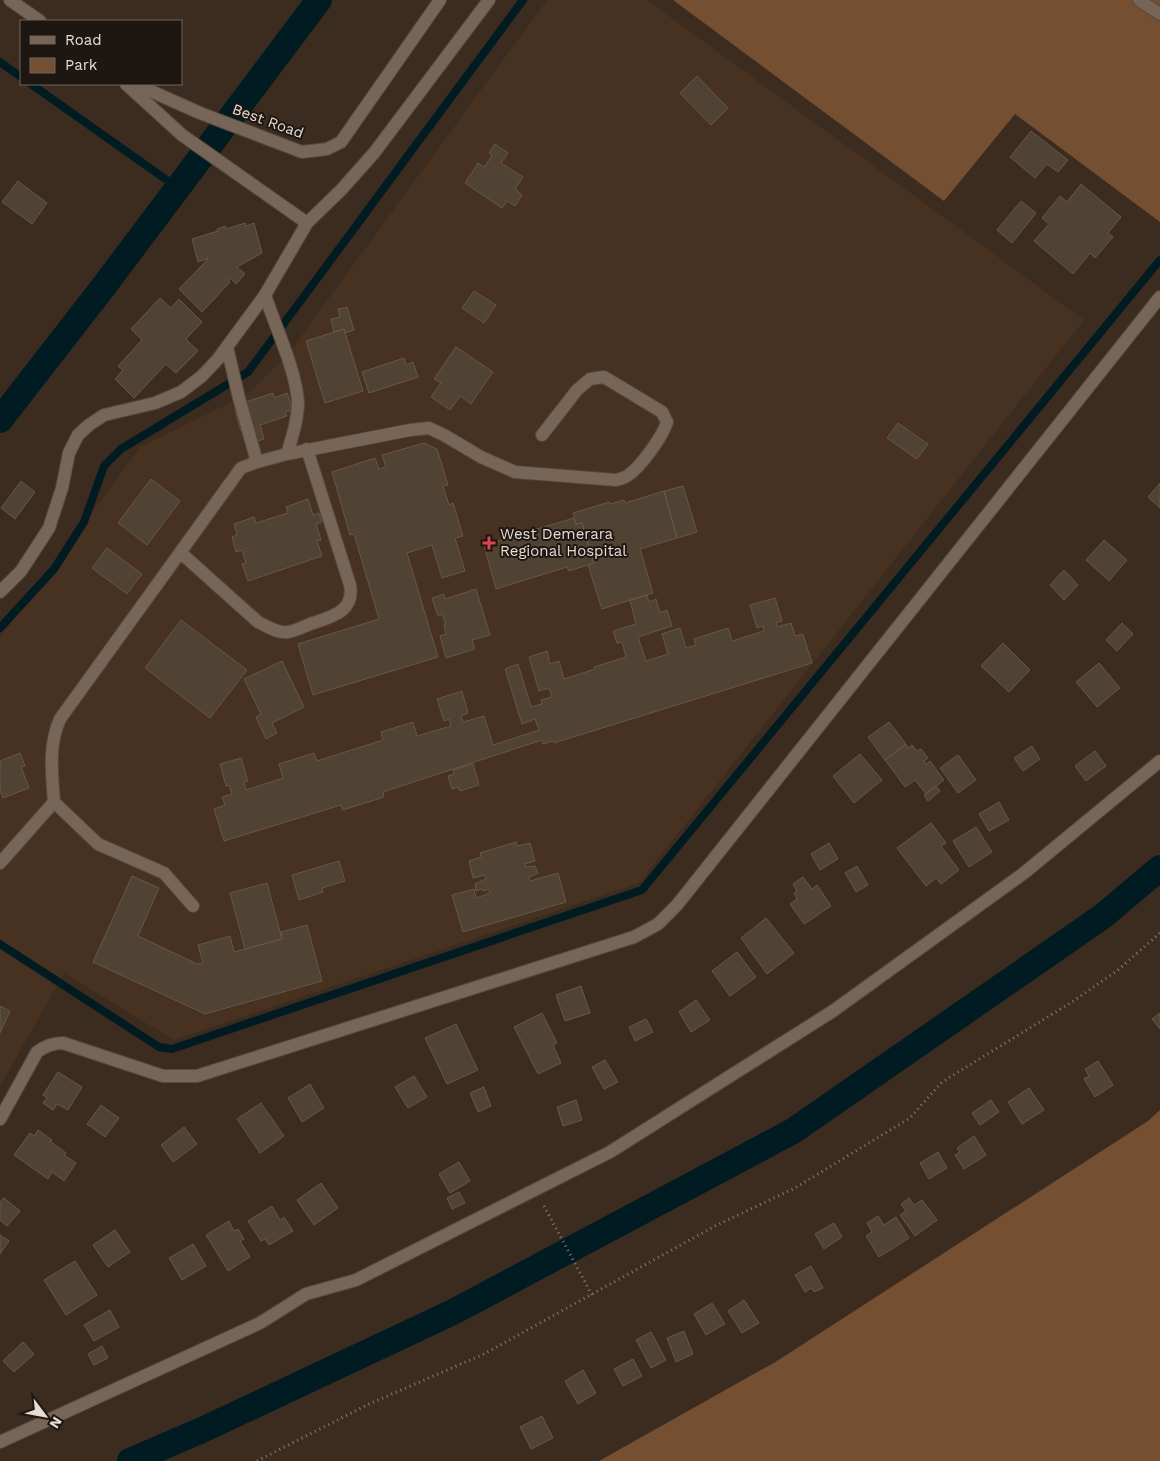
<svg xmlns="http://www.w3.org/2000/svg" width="1160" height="1461" viewBox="0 0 1160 1461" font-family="'Work Sans',sans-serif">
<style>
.built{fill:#473121}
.green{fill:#754f31}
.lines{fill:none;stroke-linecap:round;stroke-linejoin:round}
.stream{stroke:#001b21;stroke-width:8}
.canal{stroke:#001b21;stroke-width:26}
.building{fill:#514333;stroke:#665747}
.lane-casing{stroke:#56483e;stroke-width:14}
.street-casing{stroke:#56483e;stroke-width:14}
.path{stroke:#887b71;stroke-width:3;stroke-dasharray:1 4;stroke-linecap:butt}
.lane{stroke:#776557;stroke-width:12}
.street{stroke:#776557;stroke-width:12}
.health-dot{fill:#e0444e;stroke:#1d1611;stroke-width:2}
.labels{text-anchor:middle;stroke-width:4;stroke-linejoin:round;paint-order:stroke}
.street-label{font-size:15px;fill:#e6dcd4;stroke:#1d1611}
.poi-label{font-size:15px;fill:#e6dcd4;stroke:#1d1611;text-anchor:start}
</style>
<rect width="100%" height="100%" fill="#3c2c20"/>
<path class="built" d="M547,0H647L1084,320L639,883L174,1040L64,973L0,1086V638L140,447L248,394L291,350Z"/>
<path class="green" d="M673,0H1160V222L1015,114L944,201Z
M1160,1110V1461H599L777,1361L1148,1121Z"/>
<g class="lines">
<path class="stream" d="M0,62L21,77
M31,84L178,188
M0,628L54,569L84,522L104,466L121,449L248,372L523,0
M0,944L159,1047L172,1049L642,890L1160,260"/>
<path class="canal" d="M0,420L104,286L319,0
M130,1461L202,1430L453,1312L793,1131L1103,916L1160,868"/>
</g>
<path class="building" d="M697,76L728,108L711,125L680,93Z
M1031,131L1068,160L1058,172L1047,164L1035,178L1010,157Z
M495,144L508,153L501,163L523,177L515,189L522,195L515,206L507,201L502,208L465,183L478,163L484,167L492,156L489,153Z
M18,181L47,203L32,224L2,202Z
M1081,184L1121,217L1108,233L1113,237L1095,258L1090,253L1073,274L1034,241L1049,224L1042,218L1060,196L1067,202Z
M1021,201L1036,213L1012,243L997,230Z
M245,223L246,226L254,223L262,253L237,267L245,274L236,284L230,278L228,280L230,282L202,312L179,289L209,258L198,262L192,239L218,231L217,229L225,226L226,229Z
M474,291L496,305L484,323L462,308Z
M160,298L171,308L179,299L202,322L186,339L198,351L176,373L166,364L134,398L115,379L123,370L118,366L142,340L131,329Z
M347,307L354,330L345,333L344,329L334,332L331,319L340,317L338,309Z
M344,329L363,391L325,403L306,341Z
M456,347L493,372L471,404L460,396L450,410L431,397L441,383L434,379Z
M404,358L406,365L413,362L418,377L369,393L362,372Z
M273,393L274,398L287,393L293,410L285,412L287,416L260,425L264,439L251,443L246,429L241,431L235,410L247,407L246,402Z
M898,423L928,444L917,459L887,438Z
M424,443L437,449L448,485L443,486L449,505L453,503L463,536L455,538L465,571L442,578L432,545L407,553L438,657L313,695L298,644L379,619L354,534L350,535L332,472L375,458L379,469L386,467L382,455Z
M151,479L180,501L147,545L118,523Z
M21,481L35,492L15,519L1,508Z
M1160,483V508L1148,497Z
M683,486L697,532L677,538L664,491Z
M664,491L677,538L640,549L653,593L602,609L588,565L594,563L582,523L576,524L573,513L609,502L610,504L624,500L625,503Z
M308,499L313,515L319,513L322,522L316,524L321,540L317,541L322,556L248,581L242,564L246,563L242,550L236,552L232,537L237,535L234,524L254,517L256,523L288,513L286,507Z
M574,518L576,524L582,523L594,563L569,571L567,567L496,589L484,545Z
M1104,540L1127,560L1109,581L1086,560Z
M107,548L142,574L127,594L92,568Z
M1064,570L1078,585L1064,600L1050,585Z
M476,589L490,635L472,640L475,649L446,658L440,636L446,634L444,625H446L442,614L438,616L432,598L444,594L445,599Z
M647,595L649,602L656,599L660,613L667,610L672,626L638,637L646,661L668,654L662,634L680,628L686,648L696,645L694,639L728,628L732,641L764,631L763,626L757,628L750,605L775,598L782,621L776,623L777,627L791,623L795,636L803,634L812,663L554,743L553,741L543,744L542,740L383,792L384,797L343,810L341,805L224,841L214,809L225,805L222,797L232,794L229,785L226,786L220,764L241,758L248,781L244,782L246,790L283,778L279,764L314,753L317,761L383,740L381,732L413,722L417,736L451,726L449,719L444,721L437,699L462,691L468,713L461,716L463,722L484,716L493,745L539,730L535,719L522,724L505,669L518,664L531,707L542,704L541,700L552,697L549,688L539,691L529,657L547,651L550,664L559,661L564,679L595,669L594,667L626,657L622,642L617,643L613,631L636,624L630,600Z
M181,620L247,670L210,718L145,668Z
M1122,623L1133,634L1117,651L1106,640Z
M1003,643L1030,670L1009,692L981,666Z
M282,661L304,707L272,723L277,733L266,739L256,717L261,714L244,679Z
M1099,663L1120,688L1097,707L1076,682Z
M889,722L906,744L885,760L868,737Z
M906,744L908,748L912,745L917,751L921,749L928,758L924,761L926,764L930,761L944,780L926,794L915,780L905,787L885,760Z
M1032,746L1040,759L1023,771L1014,758Z
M1095,751L1106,766L1086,781L1075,766Z
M20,753L25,766L21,767L29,788L3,798L0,790V761Z
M860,754L882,780L854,803L833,776Z
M958,755L976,780L958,793L940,768Z
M473,764L479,785L460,791L458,787L452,789L448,776L454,774L453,770Z
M936,786L940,791L928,801L924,795Z
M999,802L1009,820L989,831L979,814Z
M931,823L946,843L941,846L959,870L941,884L936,878L926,886L897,848Z
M976,827L992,852L969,867L953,841Z
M516,842L517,846L530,843L535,861L525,864L526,867L535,866L538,873L529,877L530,881L558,873L566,902L463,932L452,895L474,889L476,898L490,893L489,889L483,891L482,889L476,891L475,884L486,879L485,875L473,878L469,861L481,857L480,853Z
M829,843L838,859L820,870L811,854Z
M339,861L345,881L322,888L323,892L299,900L292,875Z
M857,866L868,885L856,892L845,873Z
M132,876L159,888L138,936L197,964L203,963L198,945L230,936L234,952L282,939L281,932L307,925L322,981L205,1014L93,962Z
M803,877L812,889L817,885L831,906L804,924L790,904L797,899L794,893L797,891L793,884Z
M267,883L282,939L245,949L230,893Z
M766,918L794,953L767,974L741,938Z
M737,952L756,977L730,996L712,971Z
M581,986L590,1013L565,1021L556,995Z
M696,1000L710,1020L691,1032L679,1012Z
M0,1006L10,1011L0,1033Z
M542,1013L557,1043L553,1045L561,1063L538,1074L514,1027Z
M1160,1013V1029L1152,1019Z
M646,1019L653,1032L635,1041L629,1027Z
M456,1024L478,1070L447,1084L425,1038Z
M605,1060L618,1082L604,1089L592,1067Z
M1098,1061L1113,1085L1095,1097L1084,1079L1089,1076L1085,1069Z
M58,1072L82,1087L68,1110L57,1104L53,1110L43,1103L47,1098L43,1095Z
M414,1076L427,1097L408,1108L395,1087Z
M310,1084L324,1108L302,1122L288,1098Z
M484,1087L491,1106L478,1112L470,1093Z
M1029,1088L1044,1110L1022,1124L1008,1102Z
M576,1100L582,1120L563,1126L557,1107Z
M991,1100L999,1112L980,1125L972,1113Z
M261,1103L284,1136L260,1153L237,1119Z
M101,1105L119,1118L105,1137L87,1124Z
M184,1127L197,1144L173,1162L161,1145Z
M38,1130L52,1140L50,1141L66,1153L64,1155L76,1163L64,1181L52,1172L48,1179L14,1155L30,1133L34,1136Z
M974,1136L986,1155L964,1169L955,1155L960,1152L957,1148Z
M938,1152L947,1168L929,1179L920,1163Z
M459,1162L470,1181L450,1193L439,1174Z
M321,1183L338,1208L314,1225L297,1200Z
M459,1192L465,1203L452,1209L447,1198Z
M4,1198L20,1211L7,1226L0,1220V1202Z
M909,1198L914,1205L922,1200L937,1220L915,1236L900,1215L906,1211L901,1204Z
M272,1206L280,1220L284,1217L293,1231L269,1245L265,1239L261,1241L248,1221Z
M878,1216L884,1225L896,1217L909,1238L879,1257L866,1236L872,1232L867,1223Z
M229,1221L234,1231L238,1229L244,1239L240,1241L250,1257L228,1271L206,1235Z
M834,1223L842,1237L824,1249L815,1234Z
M115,1230L130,1252L108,1267L93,1245Z
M0,1235L9,1241L0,1254Z
M193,1244L206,1266L182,1280L169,1258Z
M75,1261L97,1295L66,1315L44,1280Z
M811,1266L823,1288L814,1292L812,1288L805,1292L795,1275Z
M744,1300L759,1323L742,1333L728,1311Z
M712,1303L725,1324L706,1335L694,1314Z
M110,1310L119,1327L94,1341L84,1325Z
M684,1331L693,1354L676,1362L667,1338Z
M651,1332L666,1360L651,1368L636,1340Z
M23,1342L34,1354L14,1372L3,1361Z
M102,1346L108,1358L94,1365L88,1354Z
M633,1359L642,1376L623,1386L614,1369Z
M583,1370L596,1393L578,1404L565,1381Z
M542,1416L553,1438L531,1449L520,1427Z"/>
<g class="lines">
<defs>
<path id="lane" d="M227,347L239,398L257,462
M287,454L410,430L429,428L444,435L481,457L515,472L616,480C620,479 624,478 627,476C640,468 663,436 667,422L662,412L604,377L590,379L577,390L542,435
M181,553L258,622C267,626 278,634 288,632C295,631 303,627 310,624C331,617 355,612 350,585L307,449
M0,863L54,802
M193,906L164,873L98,844L54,802C52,773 48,746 60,719L241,468L257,462L287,454C292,437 298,420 298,402C296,370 275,326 265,295"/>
<path id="street" d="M10,0L40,21
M1139,0L1160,14
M126,84L182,135L307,223L341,190L374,153L489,0
M135,84L200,113L302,152L327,149L341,142L440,0
M0,592L21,571L49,528L62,488L69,453L78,435L89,425L104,415L155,403L181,392L202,376L218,359L265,295L307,223
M0,1119L37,1052C45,1046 52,1043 63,1043L163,1076H197L634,937L658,924L677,905L1160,297
M0,1442L260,1323L306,1294L356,1280L610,1152L833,1011L1024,873L1160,761"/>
</defs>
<use href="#lane" class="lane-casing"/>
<use href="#street" class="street-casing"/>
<path class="path" d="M544,1206L592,1295
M257,1461L369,1404L484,1354L715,1226L795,1188L910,1118L942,1082L1072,1002L1118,970L1160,933"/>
<use href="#lane" class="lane"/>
<use href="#street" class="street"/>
</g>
<path class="health-dot" d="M486.5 535.5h5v5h5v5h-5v5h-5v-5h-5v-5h5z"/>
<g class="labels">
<g class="street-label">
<text transform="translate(268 121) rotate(20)" y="5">Best Road</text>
</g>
<g class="poi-label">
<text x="500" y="539">West Demerara<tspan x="500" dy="17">Regional Hospital</tspan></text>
</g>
</g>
<rect x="20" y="20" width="162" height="65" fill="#1d1611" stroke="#6d655f"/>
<rect x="30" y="36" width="25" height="8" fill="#776557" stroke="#6d655f"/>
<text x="65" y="45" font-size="15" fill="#e6dcd4">Road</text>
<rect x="30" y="58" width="25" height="15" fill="#754f31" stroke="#6d655f"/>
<text x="65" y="70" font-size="15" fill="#e6dcd4">Park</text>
<g transform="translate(45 1416) rotate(122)" stroke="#1d1611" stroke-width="4" paint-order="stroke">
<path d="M0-4L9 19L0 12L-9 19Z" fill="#e6dcd4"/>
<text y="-8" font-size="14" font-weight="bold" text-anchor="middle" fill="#e6dcd4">N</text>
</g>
</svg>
